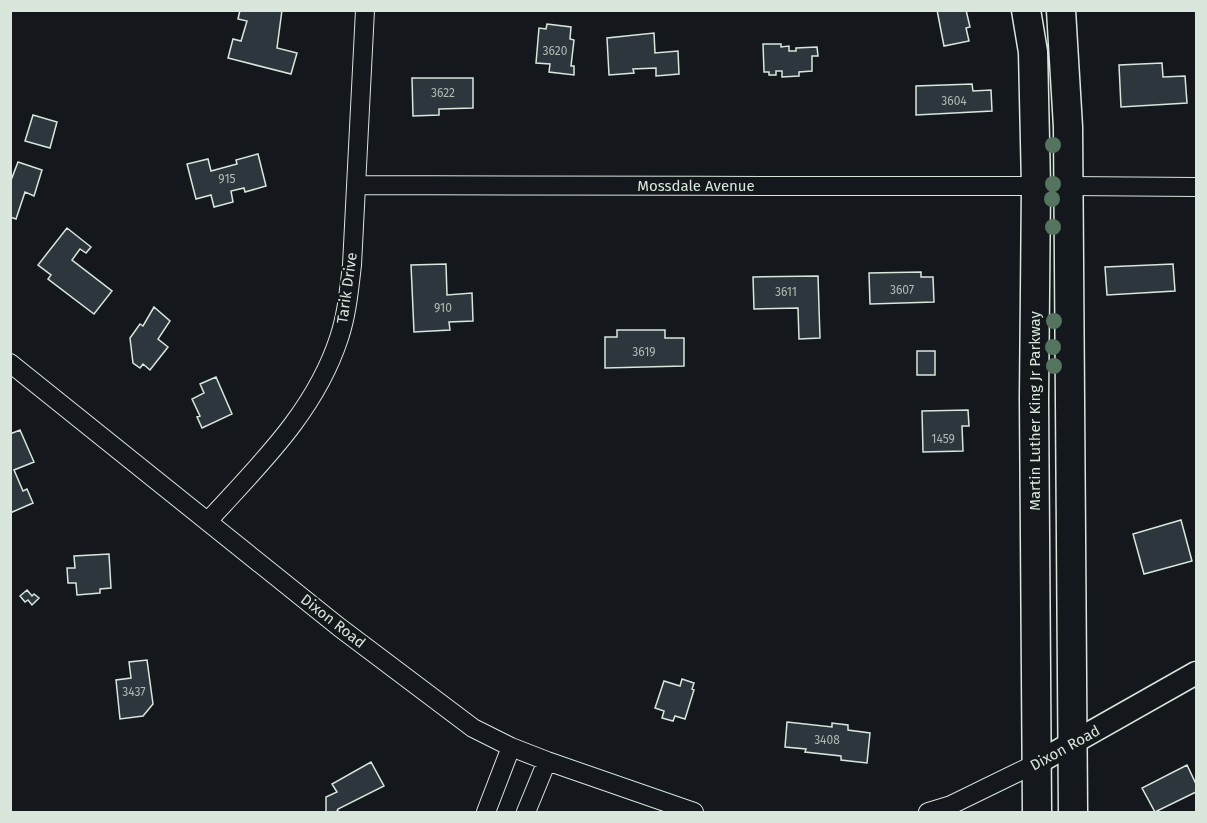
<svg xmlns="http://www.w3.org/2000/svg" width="1207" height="823" viewBox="0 0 1207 823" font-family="'Fira Sans',sans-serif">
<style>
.building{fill:#2c363c;stroke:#d8e6dc;stroke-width:1.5}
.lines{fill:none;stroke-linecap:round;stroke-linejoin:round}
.minor-casing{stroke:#d8e6dc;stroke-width:20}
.tertiary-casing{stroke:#d8e6dc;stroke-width:25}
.primary-casing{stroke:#d8e6dc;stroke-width:31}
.minor{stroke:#14181c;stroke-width:18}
.tertiary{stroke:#14181c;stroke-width:22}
.primary{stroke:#14181c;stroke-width:28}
.tree{fill:#55745f}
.labels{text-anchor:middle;stroke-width:4.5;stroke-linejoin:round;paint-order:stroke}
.number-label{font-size:12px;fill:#adbab4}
.street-label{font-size:15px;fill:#d8e6dc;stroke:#14181c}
</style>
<rect width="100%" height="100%" fill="#14181c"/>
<path class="building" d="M240,10H282L277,48L297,53L291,74L228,58L233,39L241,41L247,21L238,19Z
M937,10H966L970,27L966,28L969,41L944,46Z
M547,24L571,27L570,39L574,40L571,66H574V75L549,72L550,64L536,63L539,28L546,29Z
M654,33L655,53L678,51L679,74L656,76V68L633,69L634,73L609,75L607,38Z
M763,44H781V47L789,46V51H796V48L817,47L818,56H812V71L799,72V76L782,77V71H776V75H769V72H764Z
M1162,63L1163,77L1185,76L1187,103L1121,107L1119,65Z
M412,78H473V108L439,109V115L413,116Z
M972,84L973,91L991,90L992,111L916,115V86Z
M33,115L57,122L50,148L25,141Z
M258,154L266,186L245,192L244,188L231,191L233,202L214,207L211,195L196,199L187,164L208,159L211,171L237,164L236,160Z
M18,162L42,170L34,196L25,192L16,219L10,217V183Z
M67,228L91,247L86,253L80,249L72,260L112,291L94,314L48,279L51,275L38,265Z
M446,264L447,295L472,293L473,321L449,322L450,330L414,332L411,265Z
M1173,264L1175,291L1107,295L1105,267Z
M921,272V277H933L934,302L870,304L869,273Z
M818,276L820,338L799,339L798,308L754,309L753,277Z
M154,307L170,321L158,339L168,347L150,370L143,364L140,368L133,363L130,338L140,324L143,326Z
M617,330H665V338H684V366L605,368V337H617Z
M917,351H935V375H917Z
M216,377L232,414L202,428L197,417L200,416L192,399L204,393L200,384Z
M968,410L969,426H962L963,451L923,452L922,411Z
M20,430L34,462L14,470L23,491L27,489L33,503L10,513V434Z
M1181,520L1192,561L1144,574L1133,534Z
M109,554L111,588L100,589V593L77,595L76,583H68L67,568H75L74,556Z
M27,590L32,596L34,594L39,598L32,605L28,600L25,602L20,596Z
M147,660L153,704L143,716L120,719L116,680L131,678L129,662Z
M682,679L694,683L692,689L694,690L685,719L675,716L673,721L662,718L664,711L655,708L664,681L680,686Z
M787,722L832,727V723L848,725V730L870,733L867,763L841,760V756L805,752L806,749L785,747Z
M371,762L384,786L338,809L337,811L341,812H319H326V797L337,792L332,784Z
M1187,765L1196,784V792L1155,812L1142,788Z"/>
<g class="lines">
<defs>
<path id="minor" d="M357,185C583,187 810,185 1036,186
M1069,186L1196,187
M10,363L339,627L473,728L511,747L547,761L694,812
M208,521C259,465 315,412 339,338C347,314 349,290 352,265L365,10
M486,812L511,747
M526,812L547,761
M928,812L951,805L1037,763"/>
<path id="tertiary" d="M1037,763L1196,673"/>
<path id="primary" d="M1026,10L1033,52L1036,186L1034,398L1037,812
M1061,10L1068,127L1073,812"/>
</defs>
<use href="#minor" class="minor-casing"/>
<use href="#tertiary" class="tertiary-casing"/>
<use href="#primary" class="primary-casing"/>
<use href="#minor" class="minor"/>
<use href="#tertiary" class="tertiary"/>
<use href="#primary" class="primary"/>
</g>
<g class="tree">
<circle cx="1053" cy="145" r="8"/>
<circle cx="1053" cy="184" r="8"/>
<circle cx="1052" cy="199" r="8"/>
<circle cx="1053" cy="227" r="8"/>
<circle cx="1054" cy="321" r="8"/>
<circle cx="1053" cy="347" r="8"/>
<circle cx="1054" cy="366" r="8"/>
</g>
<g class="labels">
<g class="number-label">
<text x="555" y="55">3620</text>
<text x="443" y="97">3622</text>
<text x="954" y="105">3604</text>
<text x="227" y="183">915</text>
<text x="902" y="294">3607</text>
<text x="786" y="296">3611</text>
<text x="443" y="312">910</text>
<text x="644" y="356">3619</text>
<text x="943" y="443">1459</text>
<text x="134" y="696">3437</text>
<text x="827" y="744">3408</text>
</g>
<g class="street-label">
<text x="696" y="191">Mossdale Avenue</text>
<text transform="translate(347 288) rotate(-82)" y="5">Tarik Drive</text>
<text transform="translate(1035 411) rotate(-90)" y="5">Martin Luther King Jr Parkway</text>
<text transform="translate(333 621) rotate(38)" y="5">Dixon Road</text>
<text transform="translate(1065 748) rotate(-29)" y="5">Dixon Road</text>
</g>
</g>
<rect width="1207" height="823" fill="none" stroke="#d8e6dc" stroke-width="24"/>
</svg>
